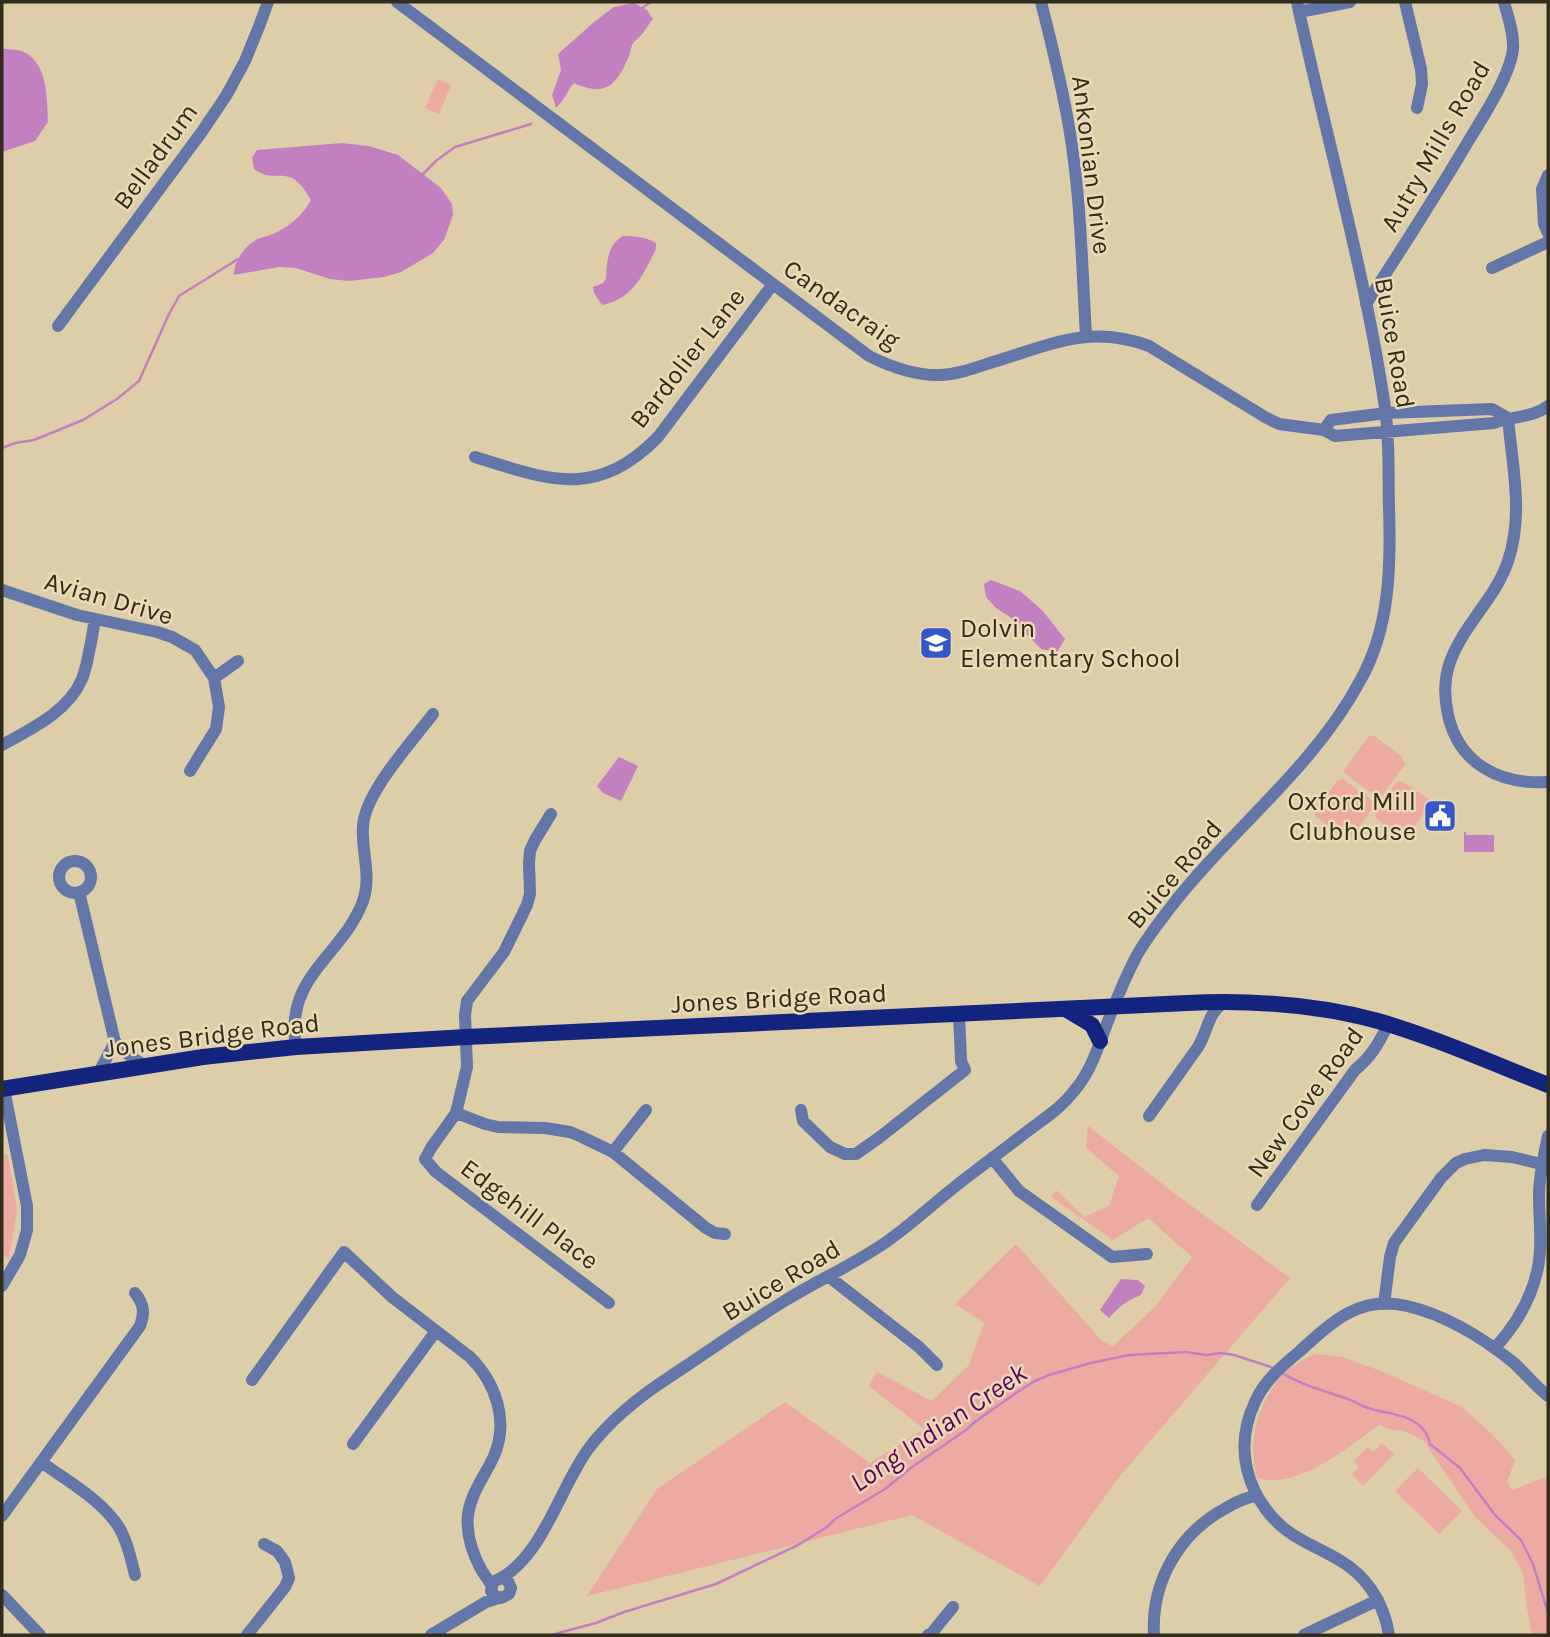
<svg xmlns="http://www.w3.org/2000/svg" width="1550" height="1637" viewBox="0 0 1550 1637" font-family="Karla,sans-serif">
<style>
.green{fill:#edaaa2}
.water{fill:#c280c1}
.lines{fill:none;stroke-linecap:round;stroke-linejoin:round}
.stream{stroke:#c280c1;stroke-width:2.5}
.minor{stroke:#6276a7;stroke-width:12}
.major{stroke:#12247e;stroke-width:16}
.labels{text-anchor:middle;stroke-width:5;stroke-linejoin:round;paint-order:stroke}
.street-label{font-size:26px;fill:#322c1d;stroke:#eadab5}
.poi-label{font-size:26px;fill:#322c1d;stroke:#eadab5;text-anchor:start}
.water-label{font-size:28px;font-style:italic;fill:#59035b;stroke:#eadab5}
</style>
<rect width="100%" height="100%" fill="#ddcda8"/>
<path class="green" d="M438,79L451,85L439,114L425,108Z
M1373,735L1401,756L1405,764L1382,796L1377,797L1345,774L1344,770L1368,737Z
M1343,779L1373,801L1374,807L1351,837L1346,839L1315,816L1316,810L1337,781Z
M1402,781L1430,800L1431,803L1408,836L1403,838L1376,818L1375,811L1397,782Z
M1088,1126L1174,1193L1290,1278L1120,1476L1040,1586L912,1515L587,1596L657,1489L785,1402L870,1463L924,1429L869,1386L877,1372L932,1401L969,1365L984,1323L955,1304L1016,1244L1102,1341L1113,1346L1156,1306L1192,1257L1148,1218L1113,1240L1051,1197L1056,1190L1084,1217L1109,1206L1119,1176L1086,1148Z
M2,1155H8L17,1210L9,1259L2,1253Z
M1314,1354L1342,1357L1381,1371L1462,1407L1494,1436L1515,1460L1507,1482L1512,1490L1538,1480L1548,1478V1635H1532L1527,1608L1523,1573L1511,1551L1475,1517L1423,1440L1403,1431L1392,1430L1379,1425C1346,1448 1299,1490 1257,1478C1248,1445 1255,1412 1275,1384C1284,1370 1300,1361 1314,1354Z
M1382,1443L1394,1454L1363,1486L1352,1474L1359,1467L1354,1461L1368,1447L1374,1452Z
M1418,1468L1462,1511L1439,1534L1395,1491Z"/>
<path class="water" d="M634,3L647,10L653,19C649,23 647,28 643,33C640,37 635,40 632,45C631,49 630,53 629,56C616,86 606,97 574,83C567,91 564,101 556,108L552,95L561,70L558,54L594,22L614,7Z
M2,49C8,49 18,49 24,52C48,64 47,99 48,122L35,141L2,152Z
M342,143L369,146L398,155L441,188L452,204L453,215L444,240L433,253L401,272L384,277L349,281L330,279L296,268L279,267L234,275C234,261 245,245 258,239C265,236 273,235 279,231C294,223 303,214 311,200C306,192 301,183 292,178C280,172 270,181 254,169L252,158L257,150Z
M623,236C634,236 647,237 656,243V249C643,275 633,299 602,305L594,293L593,287L603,283L606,279C607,262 607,245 623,236Z
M991,580L1020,591L1042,610L1065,639L1057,652L1041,649L1010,617L996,608L986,597L984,584Z
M619,757L638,766L621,801L603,793L597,786Z
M1464,832H1466V835H1494V852H1464Z
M1121,1279L1138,1280L1145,1286L1141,1295C1127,1300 1119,1307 1109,1318L1100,1310Z"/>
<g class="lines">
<path class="stream" d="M642,8L651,2
M423,174L437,160L455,147L531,124
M2,448L15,443L34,440L83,420L117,399L139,381L169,314L179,296L238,259
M1282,1373C1303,1386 1325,1391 1348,1399C1355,1401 1361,1406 1368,1408C1383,1413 1401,1413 1415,1422C1423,1427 1428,1434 1430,1444L1460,1468L1495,1515L1521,1540L1533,1564L1548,1613
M551,1635L596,1623L624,1612L716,1584L798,1545L827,1527L835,1519L885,1489L912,1467L966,1430L976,1421L1019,1391L1035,1381L1049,1375L1091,1363L1129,1355L1186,1352L1206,1355L1221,1353L1234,1355L1274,1368"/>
<path class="minor" d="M397,2L869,356C891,367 915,376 941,375C959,374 975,368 993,362C1050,345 1089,324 1149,346L1265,417L1279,424L1324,430L1335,436L1494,423C1512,416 1532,418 1548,406
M1041,2C1052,45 1063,89 1070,133C1081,200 1082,268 1086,336
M1405,2L1421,69L1422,84L1417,108
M1299,12L1350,2
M1548,175L1542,189L1544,224L1548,233
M1492,268L1548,242
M1366,304C1401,250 1436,196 1469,140C1483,117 1510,76 1513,49C1514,33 1508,17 1504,2
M58,326L201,133L226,96L245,61L260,24L268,2
M1508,418C1512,464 1524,515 1508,561C1496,598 1463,625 1450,662C1444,679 1444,697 1448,715C1459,764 1500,785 1548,782
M1324,430L1331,420L1386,413L1492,409L1508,418
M475,457C549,480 596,500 658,437L773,284
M2,590L77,615L157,632L172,637L195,650L214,678L219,707L216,729L190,771
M214,678L238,661
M2,745C31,729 68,712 82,679C88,664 92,636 95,619
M551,814L535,840L530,851L529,863L530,894L527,905L504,952L467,1001L465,1015L467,1067L456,1113L431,1148L425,1159L436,1172L609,1303
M59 877a16 16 0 1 1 32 0a16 16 0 1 1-32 0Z
M79,892L115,1042
M296,1047C284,976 342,957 363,901C372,876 361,851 363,826C365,792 412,742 433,714
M98,1074L115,1042L130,1056L145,1066
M801,1110L803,1121L830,1147L845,1154H856L880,1137L965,1070L961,1061L959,1014
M456,1113L485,1124L498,1127L545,1128L570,1132L582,1137L613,1152L706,1228L715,1233L725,1234
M1149,1116L1198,1047C1208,1031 1207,1014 1224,1002
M613,1152L646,1110
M992,1158L1019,1191L1112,1257L1147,1254
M1257,1205L1355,1070C1372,1056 1378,1044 1388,1025
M828,1276L919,1347L937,1365
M2,1286L20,1255L27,1230V1206L4,1089
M1384,1304L1390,1257L1394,1243L1441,1178L1456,1163L1465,1159L1484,1155L1512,1157L1541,1164
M1495,1348C1515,1326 1530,1302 1537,1272C1543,1247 1539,1221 1539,1195C1539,1175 1544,1156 1548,1136
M252,1380L344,1252L392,1297L470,1357C496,1383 509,1421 494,1456C485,1476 471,1492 468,1515C466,1534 473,1555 482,1571C485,1576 489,1580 491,1585
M353,1444L436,1331
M41,1462C66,1480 104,1501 120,1529C128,1543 131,1559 135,1575
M2,1516L140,1326C145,1313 144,1304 135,1293
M502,1578L508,1581L511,1588L509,1594L501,1598L495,1596L491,1591L493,1582C542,1562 559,1488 589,1448C611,1419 640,1396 671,1376C709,1351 747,1324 786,1300C820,1279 857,1263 889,1240C918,1219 945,1193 974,1172C992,1158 1011,1144 1029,1130C1045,1118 1062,1107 1074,1091C1094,1068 1100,1039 1112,1011C1119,993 1127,974 1136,957C1145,940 1158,924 1170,908C1231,829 1312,770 1360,681C1390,628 1391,567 1389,507C1388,475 1390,441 1385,408C1365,271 1326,137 1297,2
M2,1595L40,1635
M247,1635L285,1587L289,1578L285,1562L277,1551L264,1544
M431,1635L486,1602L499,1598
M928,1635L931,1634L953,1607
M1154,1635C1151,1582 1179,1533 1226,1508C1236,1502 1246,1497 1257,1496
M1304,1635L1378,1600
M1389,1635C1385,1609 1372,1584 1351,1568C1335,1555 1317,1549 1300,1539C1274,1525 1254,1499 1247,1469C1242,1447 1245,1423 1255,1402C1264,1381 1282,1366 1300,1351C1332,1322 1359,1295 1407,1306C1446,1315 1483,1338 1514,1363C1526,1374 1536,1387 1548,1396"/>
<path class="major" d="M1067,1010L1092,1025L1100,1041
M2,1089L203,1057L296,1047L466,1037L1187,1003C1251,1000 1316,1004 1378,1021C1436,1038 1492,1063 1548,1085"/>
</g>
<defs>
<symbol id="school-square" viewBox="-11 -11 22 22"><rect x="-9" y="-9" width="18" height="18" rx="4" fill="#3657c8" stroke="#eadab5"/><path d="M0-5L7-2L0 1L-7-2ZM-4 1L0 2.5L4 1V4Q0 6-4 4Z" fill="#fff"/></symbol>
<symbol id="civic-square" viewBox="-11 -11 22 22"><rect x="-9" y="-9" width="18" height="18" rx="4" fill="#3657c8" stroke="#eadab5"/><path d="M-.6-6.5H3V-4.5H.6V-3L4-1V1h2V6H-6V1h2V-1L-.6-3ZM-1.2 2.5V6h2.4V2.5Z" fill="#fff"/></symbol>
</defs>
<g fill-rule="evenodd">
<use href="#school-square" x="917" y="624" width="38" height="38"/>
<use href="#civic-square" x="1421" y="797" width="38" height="38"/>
</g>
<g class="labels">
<g class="street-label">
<text transform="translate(1435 146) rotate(-60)" y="9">Autry Mills Road</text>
<text transform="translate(155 156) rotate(-54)" y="9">Belladrum</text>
<text transform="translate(1092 165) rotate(83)" y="9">Ankonian Drive</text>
<text transform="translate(842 304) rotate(35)" y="9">Candacraig</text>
<text transform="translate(1395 343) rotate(80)" y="9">Buice Road</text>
<text transform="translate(687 358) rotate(-52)" y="9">Bardolier Lane</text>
<text transform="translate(109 598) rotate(16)" y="9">Avian Drive</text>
<text transform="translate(1174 874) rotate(-50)" y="9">Buice Road</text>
<text transform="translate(779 998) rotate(-3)" y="9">Jones Bridge Road</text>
<text transform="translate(212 1035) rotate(-7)" y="9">Jones Bridge Road</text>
<text transform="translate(1305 1102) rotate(-54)" y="9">New Cove Road</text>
<text transform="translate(530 1214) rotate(37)" y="9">Edgehill Place</text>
<text transform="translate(781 1280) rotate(-31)" y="9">Buice Road</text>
</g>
<g class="poi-label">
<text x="960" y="637">Dolvin<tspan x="960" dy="30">Elementary School</tspan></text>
<text x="1416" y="810" text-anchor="end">Oxford Mill<tspan x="1416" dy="30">Clubhouse</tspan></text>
</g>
<g class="water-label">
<text transform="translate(938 1427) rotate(-34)" y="10">Long Indian Creek</text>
</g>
</g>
<rect width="1550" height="1637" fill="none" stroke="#322c1d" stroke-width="7"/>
</svg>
